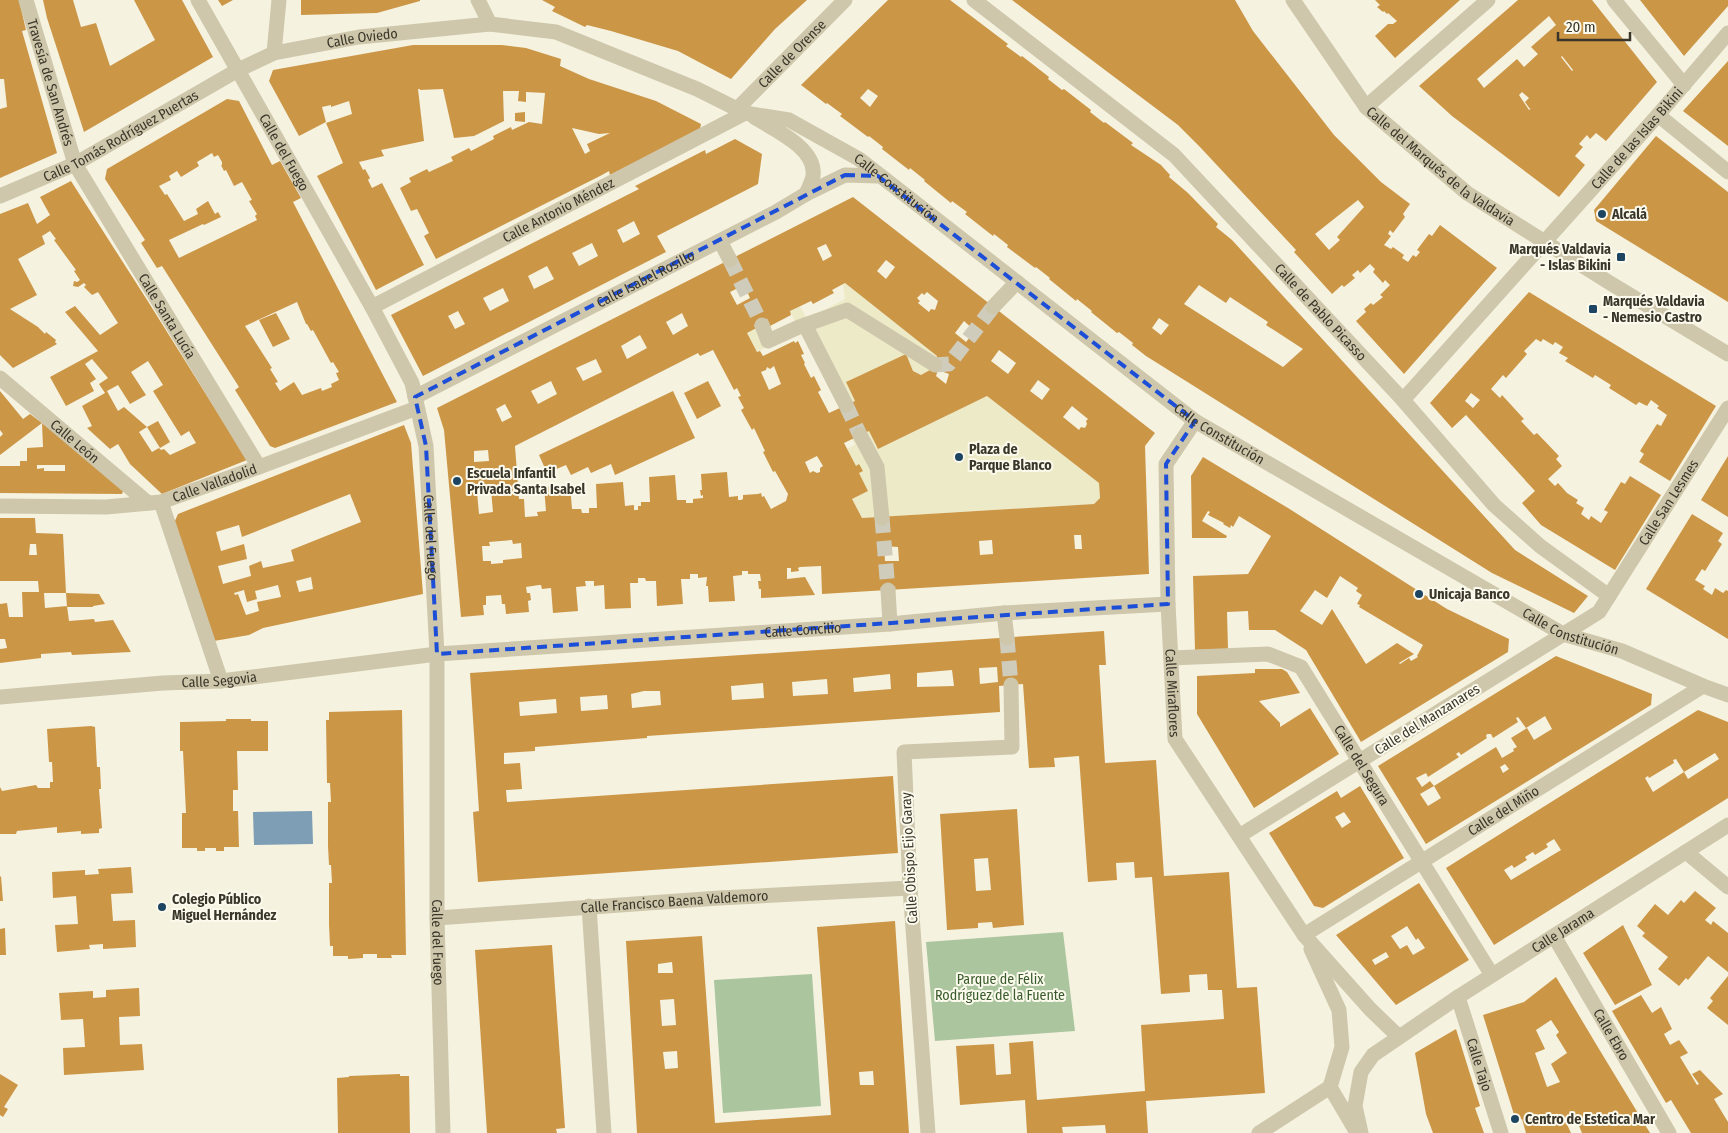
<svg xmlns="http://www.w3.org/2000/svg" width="1728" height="1133" viewBox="0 0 1728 1133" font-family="'Fira Sans Condensed',sans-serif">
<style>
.green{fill:#abc59f}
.plaza{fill:#edeac7}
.water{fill:#7d9eb4}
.building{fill:#cc9647;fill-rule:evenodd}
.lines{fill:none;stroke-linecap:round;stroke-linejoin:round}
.street-tunnel{stroke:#d0ccbc;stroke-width:15;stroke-dasharray:15 8;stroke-linecap:butt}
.street{stroke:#cec7ab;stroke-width:15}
.marked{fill:none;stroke:#1d4ed8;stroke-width:4;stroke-dasharray:10 6;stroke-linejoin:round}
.poi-dot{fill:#1d4460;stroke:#fbfaed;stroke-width:2}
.labels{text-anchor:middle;stroke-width:4;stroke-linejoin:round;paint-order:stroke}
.street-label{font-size:14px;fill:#3b362a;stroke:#fbfaed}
.poi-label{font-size:14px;font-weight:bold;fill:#3b362a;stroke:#fbfaed;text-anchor:start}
.park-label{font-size:14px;fill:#3a5b2c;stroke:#fbfaed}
</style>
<rect width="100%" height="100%" fill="#f5f2e0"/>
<path class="green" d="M1063,932L1075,1031L935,1041L926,942Z
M812,974L821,1106L723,1113L714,980Z"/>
<path class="plaza" d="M845,283L937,356L933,372L930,370L921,375L913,371L906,355L846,382L855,401L839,408L801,330L757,352L747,333L767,323L773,335L796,324L790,311L800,306L807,319L845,299L843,284Z
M987,396L1099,483L1100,498L1094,504L862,518L852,499L868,491L847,449L855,445L852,438L869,431L878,449Z"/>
<path class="water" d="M312,811L313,844L254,845L253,812Z"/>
<path class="building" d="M0,0H19L26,30L22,31L57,153L0,178V109L7,107L4,79H0Z
M43,0H73L81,27L96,23L110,66L155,40L134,0H182L213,57L84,132L47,18Z
M218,0H233L222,6Z
M301,0H420V1L377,13L301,15Z
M542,0H807L775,29L731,79L678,51L611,31L587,25L585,27L552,11L555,7Z
M888,0H950L1008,44L1006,46L1021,57L1022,56L1049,77L1048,79L1062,90L1064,89L1091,110L1090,112L1104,123L1105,122L1133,143L1131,145L1161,165L1170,175L1169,177L1188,193L1218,224L1216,227L1232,240L1515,550L1588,596L1574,613L1492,573L1146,356L1132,345L1133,343L1119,332L1117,333L1091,312L1092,311L1077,299L1076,301L1049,279L1050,278L1036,267L1035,268L1007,247L1008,245L994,234L993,236L965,214L967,212L952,201L951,203L924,181L925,180L910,168L909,170L882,149L883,147L869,136L868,137L840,116L842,114L827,103L826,104L801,85ZM868,89L878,96L870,107L860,98ZM1199,285L1226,303L1230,297L1268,322L1266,325L1303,349L1283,367L1184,304ZM1159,318L1169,325L1161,335L1152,328Z
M1012,0H1235L1253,31L1334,135L1381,182L1410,204L1403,214L1405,217L1393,233L1390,230L1388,234L1391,236L1384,245L1391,249L1393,247L1404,255L1402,258L1408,262L1413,255L1416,257L1420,252L1417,250L1429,234L1432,236L1440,225L1497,268L1404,374L1356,321L1366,312L1364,309L1371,303L1373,305L1383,297L1380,295L1390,285L1385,280L1383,283L1373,272L1375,269L1370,264L1360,273L1358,270L1352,275L1355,278L1344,287L1342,285L1332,294L1294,252L1296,250L1200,147L1178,125ZM1358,200L1364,207L1337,237L1340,240L1329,250L1315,234Z
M1375,0H1460L1395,58L1375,36L1388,24H1393L1397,21L1388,13L1387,14L1384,11L1383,12L1377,7L1380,5Z
M1518,0H1592L1657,82L1606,141L1596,133L1590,139L1587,135L1579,144L1583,147L1575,156L1585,165L1559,197L1452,116L1419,86ZM1549,16L1556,25L1531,47L1538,54L1524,67L1517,59L1484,88L1477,79ZM1562,56L1573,70L1572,71L1561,57ZM1522,92L1529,98L1525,102L1530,109L1532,108L1529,110L1519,95Z
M1640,0H1728V6L1684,56Z
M413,45H502L526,48L561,59L560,66L589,79L656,101L701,124L700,129L610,175L609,171L602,175L436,259L424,236L429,233L417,209L411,211L400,188L411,182L409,178L427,169L429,172L453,161L451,157L469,148L471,151L494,139L493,136L511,127L512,130L529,122L542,124L545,93L526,92V102L518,101L519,91H503L504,121L474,136L454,138L443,89L420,90V89H418L424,141L381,150L384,156L359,162L363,170L365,169L370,178L368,180L372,188L382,183L424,265L376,290L317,176L343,163L326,123L352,114L349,101L331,107V105L322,107L326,122L299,136L269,81L273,70ZM572,128L599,134L610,133L587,144L590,151L585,154Z
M1728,61V146L1683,111Z
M227,99L239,101L272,165L280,161L301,198L293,202L397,402L275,448L270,446L235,390L239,387L162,266L157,268L141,243L145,240L105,179L107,169ZM212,153L214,157L218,155L222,162V165H221L224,171L226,170L234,186L242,182L252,200L249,201L257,214L255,216L257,220L179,258L169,240L203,224L204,225L221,217L218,212L215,214L208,201L196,209L198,214L184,221L167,194L165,195L159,186L171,180L169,176L177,171L181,177L199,166L197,162ZM297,302L306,324H307L311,331L313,330L331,363L333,362L339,372L336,373L339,380L331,384L332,387L322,391L321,388L302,395L294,382L280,391L275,383L278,382L270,369L272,368L245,326Z
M525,112V122L515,121V113Z
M1656,136L1728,192V302L1596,221L1594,210Z
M735,139L762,154L758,184L657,236L666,252L423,376L391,315L639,189L635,186L705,150L706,154ZM634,221L640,234L623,243L617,230ZM592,243L598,256L579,266L572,253ZM547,266L554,279L534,289L528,276ZM503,288L509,301L490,311L483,298ZM458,311L465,324L455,329L448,316Z
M71,181L149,303L247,460L162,494L130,464L118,444L110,449L87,428L92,426L82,406L105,393L99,384L108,378L92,359L85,364L96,379L90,383L94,391L66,406L50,377L98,351L65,312L75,306L100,335L118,323L98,292L92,295L84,287L86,285L84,283L78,287L73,286L74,281L77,282L80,280L74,271L76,270L54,240L56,239L50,231L42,236L45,244L18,259L37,295L10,309L38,327L45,334L46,332L56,340L55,342L57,344L13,368L0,355V214L28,203L37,224L50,215L40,197ZM148,361L163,385L153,391L181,436L189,431L196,443L170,455L164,449L161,450L159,448L152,452L139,432L147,427L160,448L170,442L158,421L147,427L124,407L118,411L107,391L118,385L130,404L146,395L131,372Z
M853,197L1155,433L1145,446L1149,574L822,594L821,566L800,567L798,568L799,571L791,572V568H787V579L805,577L815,595L761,598V589H759L758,581H761L760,574H748V571H742V575L733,576L735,601L709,602L708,586H706L707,577L698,578V574H690V579H681L683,604L657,606L656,581H646L645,578H638V583H630L631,608L605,609L604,585L594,586V581H585L586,586L576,587L578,611L553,613L551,588L542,589L541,585H539L526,587L527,593H530L531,600L528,601L529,612L506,614L505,604H502L501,595L486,596V605H483L484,615L461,617L444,430L437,408ZM826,244L832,256L823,261L817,248ZM886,260L895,267L886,279L877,271ZM845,283L937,356L933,372L930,370L921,375L913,371L906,354L846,382L855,401L829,413L818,392L821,390L814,376L811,378L804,364L805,363L801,355L804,354L798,341L795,343L794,341L763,356L760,351L757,352L747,333L768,322L770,326L791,315L790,311L811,301L813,304L834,293L832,290ZM744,285L750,298L737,305L730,292ZM927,292L938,301L935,310L931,309L929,312L918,303L920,301L917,298L922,293L924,295ZM682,313L688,326L673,335L666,322ZM964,321L975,331L966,342L955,333ZM640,335L647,348L627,359L621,346ZM713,350L734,390L737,388L741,396L738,397L744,408L741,410L752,430L754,428L765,451L763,452L773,472L775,471L788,494L786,501L771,509L764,496L762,497L761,493L758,494L743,495V499L741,500H738V496L729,497L727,472L701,474L702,490H700L701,496L703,495V498L693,499V503H686V500H677L675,475L649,477L650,502H641V506H638V510H634V505L625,506L623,482L596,484L597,508H589V513H582L581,509H572L570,485L544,487L546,511L537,512L538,516L525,517L524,499H519L515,446L698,353L700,356ZM999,350L1016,363L1008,374L991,361ZM596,359L602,372L583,381L576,368ZM774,366L781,384L769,390L761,372L766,370L767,367L770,369ZM938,370L949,374L946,384L936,376ZM1038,380L1050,389L1042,400L1030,391ZM551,381L557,394L538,404L531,391ZM987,396L1099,483L1100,498L1094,504L862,518L852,499L868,491L859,473L863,471L859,464L856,466L844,443L869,431L878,449ZM505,404L512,417L502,422L496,409ZM1072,406L1088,419L1086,421L1087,424L1085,428L1081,427L1079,430L1063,417ZM488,450L489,461L474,462V451ZM817,456L823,466L820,468V472L817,473L813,471L810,473L805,462ZM491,490L493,512L479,514L477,492ZM1074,535H1081L1082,549H1075ZM512,540L513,544L521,543L522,558L503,560V563L491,564V561H483L482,546H490L489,542ZM992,540L993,554L980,555L979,541ZM884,546L898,547L899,561H885Z
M1529,292L1716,406L1670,481L1639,462L1644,454L1640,451L1657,424L1661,426L1667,415L1657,408L1659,406L1651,400L1647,406L1639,402L1636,405L1609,388L1611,385L1595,375L1593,378L1565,361L1568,358L1559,353L1563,347L1555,342L1553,345L1543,339L1541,342L1536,339L1524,351L1527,354L1506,378L1503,375L1491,389L1500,398L1502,395L1524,419L1521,421L1534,435L1537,433L1559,456L1556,459L1562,466L1548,479L1555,486L1558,483L1567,493L1578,500L1576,503L1584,508L1581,514L1589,520L1591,516L1601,523L1608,512L1604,510L1621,482L1625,484L1630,476L1661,495L1615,570L1541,525L1522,503L1535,491L1466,415L1452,428L1430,403ZM1471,393L1480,400L1473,408L1465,401Z
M276,313L290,339L273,347L259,320Z
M708,381L721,406L697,419L684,393Z
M0,391L23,419L30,414L42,423L0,455V437L3,434L0,430Z
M673,391L695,438L615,475L611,464L591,473L588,467L571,475L566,465L547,473L539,455Z
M42,423L124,488L122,494L0,493V466H20V461H27V448L43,447ZM37,465H65V471H44V468L37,469Z
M404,425L411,443L423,594L263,628L249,635L214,641L174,523L178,514ZM350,494L361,522L291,550L294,561L263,568L261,561L249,566L251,576L223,584L218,566L247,559L244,544L221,551L216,532L239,525L242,537ZM311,577L313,589L299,592L296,581ZM278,585L281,597L257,602L259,611L246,615L238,594L235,595L234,593L244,590L247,602L257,599L255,591Z
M1728,456V517L1701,500Z
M1203,457L1288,508L1447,609L1509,639L1508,652L1361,742L1306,650L1275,630H1249L1248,611L1227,612L1228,649L1195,650L1193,576L1248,574L1271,536L1239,516L1233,527L1231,525L1230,528L1223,524L1224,523L1208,515L1210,512L1208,511L1202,521L1227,536L1226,538H1192L1191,476ZM1340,576L1358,588L1356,591L1362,595L1357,604L1360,605L1359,607L1423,645L1417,656L1418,657L1411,661L1409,658L1400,664L1399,663L1414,654L1397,643L1366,664L1332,609L1322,625L1300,611L1315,590L1327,598Z
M1692,514L1723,533L1718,541L1722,544L1705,571L1702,569L1695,580L1705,586L1703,589L1712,595L1715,588L1723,593L1726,590L1728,591V639L1646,589Z
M0,518H35L36,533L63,534L66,593L99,594L105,604L93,606V607H67L66,593H44L45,608L67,606L69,621L94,619L95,622L113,620L131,652L72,655L71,652L41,654V658L0,663V649L7,648L5,639H0V604L7,603L9,617H23L22,592H39L38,581H0ZM30,544H36L37,555H29Z
M1104,631L1106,665H1099L1105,763L1156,760L1164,876L1229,872L1237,988L1257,987L1265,1093L1146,1101L1148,1133H1106L1105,1125L1062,1127L1063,1133H1027L1025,1100L960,1105L956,1046L994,1044L996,1075L1011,1074L1009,1043L1033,1041L1037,1100L1145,1091L1141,1025L1224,1019L1222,990H1208L1207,974L1189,975L1190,992L1161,994L1152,877L1135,878L1134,862L1116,863L1117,880L1088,882L1079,756L1054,758L1055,767L1029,768L1023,684L999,686L1000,712L647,736V738L535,747V751L504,753V764L520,763L522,789L506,790L507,802L893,776L898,853L478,882L473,812L479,811L470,673ZM997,667L998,682L980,684L979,668ZM952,670L954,686L917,687V673ZM890,674L891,689L854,692L853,678ZM827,679L828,694L793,696L792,682ZM763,683L764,698L732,700L731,686ZM644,691H660L661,705L632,708L631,694ZM607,695L608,709L581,711L580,697ZM556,699L557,713L520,716L519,702Z
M1556,656L1652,694L1651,705L1426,844L1378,766ZM1545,716L1552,729L1534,740L1527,728L1511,738L1517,747L1513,749L1514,751L1502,758L1496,747L1434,786L1441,798L1428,806L1420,794L1434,786L1430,781L1422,787L1416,778L1426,773L1428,777L1459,757L1456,754L1459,752L1461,755L1487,738L1486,736L1487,734H1491L1493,738L1518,722L1516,718L1518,717L1526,728ZM1505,764L1509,769L1503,773L1500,767Z
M1255,669H1282L1287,672L1300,693L1259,701L1280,723V727L1310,708L1339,754L1254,808L1197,714V676L1255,673Z
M402,710L406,955H391L392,958H377V954H363V958L348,959V956H333V946H330L329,924V883H332L331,865H329L328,846V802H331L330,783H327L326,720H329V712Z
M1698,710L1728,722V798L1494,945L1446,868ZM1715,753L1719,759L1688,779L1684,772L1653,792L1645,778L1648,776L1649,778L1674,763L1673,760L1676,759L1684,772ZM1554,839L1561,850L1511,880L1504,870L1512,865L1514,868L1527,860L1525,857L1533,852L1535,855L1548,847L1546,844Z
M226,719H251V721H268V751H237L238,790H233V811H238L239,847H224V851H216V848H205V851H197V848H182V813H186L183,751H180V722L226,721Z
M91,726L95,727L97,767H100L101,789H99L102,828L99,829V833L81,834V831L57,833V827L17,831L16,834H0V787L2,791L36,785L38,788H50V782H53L52,762H49L47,729Z
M1360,786L1404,858L1323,908L1314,906L1269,833L1337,791L1341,798ZM1344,812L1351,822L1342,828L1335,817Z
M1017,809L1024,925L993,928L992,922L978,923V928L947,930L940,814ZM988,858L991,890L976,891L974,859Z
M131,867L133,893L111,894L113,921L135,920L136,947L103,949V944L89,945L90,949L57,952L55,925L78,924L76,896L53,898L52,872L85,870V875L99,874L98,869Z
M1,876L3,901H0V877Z
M1419,883L1469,960L1396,1005L1336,935ZM1407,926L1416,940L1418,938L1425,948L1413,955L1407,945L1400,949L1391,936ZM1386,952L1389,957L1375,965L1372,960Z
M1695,891L1716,908L1705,920L1711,925L1713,921L1728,933V972L1708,956L1688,980L1686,978L1679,986L1658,969L1668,957L1642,936L1645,933L1637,926L1655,904L1668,915L1681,900L1684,903Z
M895,921L909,1133H637L626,941L702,936L715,1123L831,1115L817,927ZM672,962L673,973H658V964ZM674,999L676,1025L662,1026L660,1000ZM677,1051L678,1068L665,1069L663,1052ZM873,1071L874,1085H860L859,1072Z
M1623,925L1652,985L1615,1005L1583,953Z
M5,928L6,955H0V929Z
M552,945L565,1128L556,1129L557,1133H487L475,950Z
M1728,976V1025L1707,1008L1713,1001L1710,998Z
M1556,977L1599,1049L1650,1133H1582L1575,1116L1562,1121L1563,1123L1566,1122L1571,1133H1526L1522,1119L1516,1121L1483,1015L1524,1002ZM1551,1020L1559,1032L1556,1035L1567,1053L1551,1064L1560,1082L1547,1087L1535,1053L1545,1049L1536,1030Z
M139,988L140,1016L119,1017L120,1045L142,1044L144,1070L64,1075L63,1048L85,1047L83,1019L61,1020L59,993L93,991V998L106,997V990Z
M1641,995L1652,1013L1661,1007L1672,1029L1664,1034L1670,1045L1679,1040L1688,1053L1680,1057L1697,1085L1699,1084L1692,1074L1700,1070L1723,1094L1714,1099L1728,1122V1133H1691L1671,1100L1666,1103L1612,1011Z
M1456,1029L1480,1106L1475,1108L1484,1133H1433L1426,1114L1415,1053Z
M0,1074L18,1085L4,1107L8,1109L3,1117L0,1115Z
M400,1074V1076H409L410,1133H338L337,1078L349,1077V1076Z"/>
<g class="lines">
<path class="street-tunnel" d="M730,260L762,325
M935,365L949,364L993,307
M846,405L860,435
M882,518L888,590
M1007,638L1011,685"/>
<g class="street">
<path id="s1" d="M26,0L75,164L259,467"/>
<path id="s2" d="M198,0L372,307L412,383L426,446L437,654V918L443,1133"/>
<path d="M478,0L490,24"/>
<path id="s3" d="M974,0L1174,155L1403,400L1494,505L1540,546L1609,596L1599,612L1239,836"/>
<path id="s4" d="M1293,0L1366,107L1467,193L1610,283L1728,354"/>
<path d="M1614,0L1684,85"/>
<path d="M274,53L279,0"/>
<path d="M1366,107L1488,0"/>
<path id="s5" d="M737,109L845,0"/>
<path d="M1658,115L1728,172"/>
<path d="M754,117C773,129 817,148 813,176C812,182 808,189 806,194"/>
<path id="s6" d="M0,196L75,164L238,70L274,53L359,37L490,24L556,32L697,89L745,113L789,120L859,159L1195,421L1563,634L1622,651L1703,686L1728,695"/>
<path d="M720,241L730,260"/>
<path id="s7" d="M372,307L745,113"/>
<path d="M993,307L1017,282"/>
<path d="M762,325L768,341L799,327L847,310L935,365"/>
<path d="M805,325L846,405"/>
<path id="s8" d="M0,378L148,503"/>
<path id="s9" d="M415,397L776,212L806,194L845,175L878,176"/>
<path id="s10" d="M1403,400L1658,115L1728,33"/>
<path id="s11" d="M1195,421L1166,464L1168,604L1175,739L1304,935L1370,1009L1398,1036"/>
<path d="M860,435L877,467L882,518"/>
<path d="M161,502L221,681"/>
<path id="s12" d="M0,506L106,507L161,502L259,467L417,408"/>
<path d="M888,590L890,624"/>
<path id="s13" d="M1609,596L1728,408"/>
<path d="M1004,613L1007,638"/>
<path id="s14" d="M1171,658L1268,654L1301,667L1492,975"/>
<path id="s15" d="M0,697L163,683L221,681L437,654L890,624L1004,613L1168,604"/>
<path d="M1686,852L1728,887"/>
<path d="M589,906L604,1133"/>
<path id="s16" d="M437,918L719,898L910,888"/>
<path id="s17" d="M1304,935L1703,686"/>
<path id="s18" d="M1554,936L1669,1133"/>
<path d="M1311,949L1339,1010L1342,1047L1330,1087"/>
<path id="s19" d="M1458,997L1501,1133"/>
<path d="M1330,1087L1356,1131"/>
<path d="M928,1133L910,888L904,752L1012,747L1011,685"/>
<path d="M1259,1133L1330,1087"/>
<path id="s20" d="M1361,1133L1355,1106L1361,1072L1373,1055L1458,997L1728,825"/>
</g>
</g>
<path class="marked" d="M845,175L878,176L1195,421L1166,464L1168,604L437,654L426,446L415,397Z"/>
<g class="poi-dot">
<circle cx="1602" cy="214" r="5"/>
<rect x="1616" y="252" width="10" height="10" rx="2.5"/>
<rect x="1588" y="304" width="10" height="10" rx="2.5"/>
<circle cx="959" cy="457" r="5"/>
<circle cx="457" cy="481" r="5"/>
<circle cx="1419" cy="594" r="5"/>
<circle cx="162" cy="907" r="5"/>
<circle cx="1515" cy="1119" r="5"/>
</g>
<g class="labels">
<g class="street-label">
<text dy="5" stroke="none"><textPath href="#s6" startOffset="399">Calle Oviedo</textPath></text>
<text dy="5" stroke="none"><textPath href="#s5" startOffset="78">Calle de Orense</textPath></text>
<text dy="5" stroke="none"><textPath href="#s1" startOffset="86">Travesía de San Andrés</textPath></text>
<text dy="5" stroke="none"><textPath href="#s6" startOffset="135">Calle Tomás Rodríguez Puertas</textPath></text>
<text dy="5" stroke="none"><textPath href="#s10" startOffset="351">Calle de las Islas Bikini</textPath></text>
<text dy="5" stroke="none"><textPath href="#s2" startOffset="175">Calle del Fuego</textPath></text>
<text dy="5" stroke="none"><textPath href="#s4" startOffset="225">Calle del Marqués de la Valdavia</textPath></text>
<text dy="5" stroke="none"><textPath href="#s6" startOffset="972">Calle Constitución</textPath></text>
<text dy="5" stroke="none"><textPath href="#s7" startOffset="210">Calle Antonio Méndez</textPath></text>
<text dy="5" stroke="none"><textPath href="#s9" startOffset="259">Calle Isabel Rosillo</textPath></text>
<text dy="5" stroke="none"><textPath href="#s3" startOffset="468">Calle de Pablo Picasso</textPath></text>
<text dy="5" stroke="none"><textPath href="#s1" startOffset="349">Calle Santa Lucía</textPath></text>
<text dy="5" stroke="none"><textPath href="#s6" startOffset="1378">Calle Constitución</textPath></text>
<text dy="5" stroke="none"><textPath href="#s8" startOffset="98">Calle León</textPath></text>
<text dy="5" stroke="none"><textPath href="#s12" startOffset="218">Calle Valladolid</textPath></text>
<text dy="5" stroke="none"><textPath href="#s13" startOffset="111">Calle San Lesmes</textPath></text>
<text dy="5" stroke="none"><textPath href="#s2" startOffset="595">Calle del Fuego</textPath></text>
<text dy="5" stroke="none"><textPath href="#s15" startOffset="806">Calle Concilio</textPath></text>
<text dy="5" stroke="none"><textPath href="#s6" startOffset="1782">Calle Constitución</textPath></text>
<text dy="5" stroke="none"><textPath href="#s15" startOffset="220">Calle Segovia</textPath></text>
<text dy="5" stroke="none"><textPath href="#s11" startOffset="281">Calle Miraflores</textPath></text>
<text transform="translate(1427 719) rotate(-32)" y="5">Calle del Manzanares</text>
<text dy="5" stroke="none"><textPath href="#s14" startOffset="248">Calle del Segura</textPath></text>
<text dy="5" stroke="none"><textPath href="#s17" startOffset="235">Calle del Miño</textPath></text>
<text transform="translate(909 858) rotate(-93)" y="5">Calle Obispo Eijo Garay</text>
<text dy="5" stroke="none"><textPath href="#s16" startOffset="238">Calle Francisco Baena Valdemoro</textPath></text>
<text dy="5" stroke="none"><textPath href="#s20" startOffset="310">Calle Jarama</textPath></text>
<text dy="5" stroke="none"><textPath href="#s2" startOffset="1000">Calle del Fuego</textPath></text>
<text dy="5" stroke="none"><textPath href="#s18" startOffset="114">Calle Ebro</textPath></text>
<text dy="5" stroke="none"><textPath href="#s19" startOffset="71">Calle Tajo</textPath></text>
</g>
<g class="poi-label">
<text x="1612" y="219">Alcalá</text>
<text x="1611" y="254" text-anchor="end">Marqués Valdavia<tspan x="1611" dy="16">- Islas Bikini</tspan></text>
<text x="1603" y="306">Marqués Valdavia<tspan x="1603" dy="16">- Nemesio Castro</tspan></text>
<text x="969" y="454">Plaza de<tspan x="969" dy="16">Parque Blanco</tspan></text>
<text x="467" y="478">Escuela Infantil<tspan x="467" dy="16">Privada Santa Isabel</tspan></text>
<text x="1429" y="599">Unicaja Banco</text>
<text x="172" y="904">Colegio Público<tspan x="172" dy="16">Miguel Hernández</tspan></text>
<text x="1525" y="1124">Centro de Estetica Mar</text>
</g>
<g class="park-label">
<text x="1000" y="984">Parque de Félix<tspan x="1000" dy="16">Rodríguez de la Fuente</tspan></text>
</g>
</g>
<path d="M1558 32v8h72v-8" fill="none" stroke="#3b362a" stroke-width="2.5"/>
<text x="1566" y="32" font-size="15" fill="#3b362a" stroke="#fbfaed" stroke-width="4" paint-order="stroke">20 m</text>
</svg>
